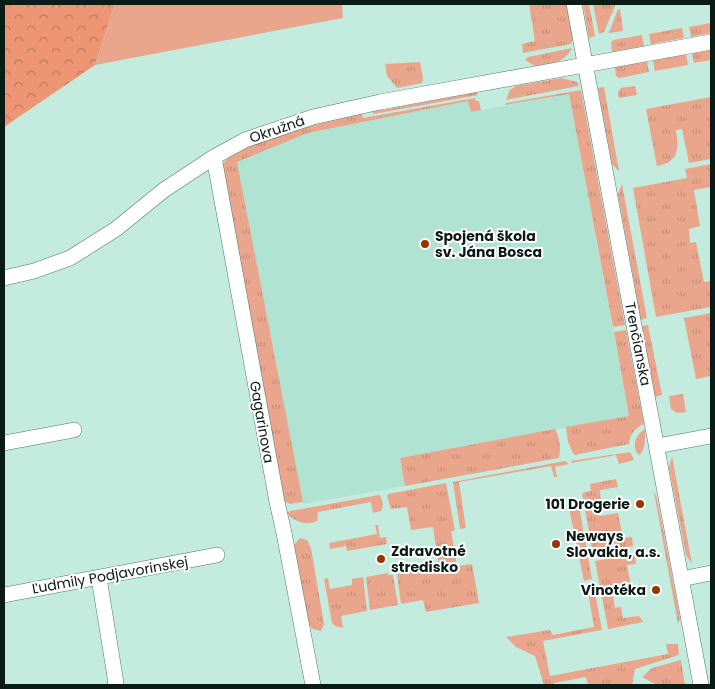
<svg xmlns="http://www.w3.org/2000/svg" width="715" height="689" viewBox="0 0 715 689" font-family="Poppins,sans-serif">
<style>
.built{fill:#b1e3d2}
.grass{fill:url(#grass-tufts)}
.forest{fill:url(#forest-crowns)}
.garden{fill:#eaa68d}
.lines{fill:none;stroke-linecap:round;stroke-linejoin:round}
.minor-casing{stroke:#51776b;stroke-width:16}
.minor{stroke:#fff;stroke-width:15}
.poi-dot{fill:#993401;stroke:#fff;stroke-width:2}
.labels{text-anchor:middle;stroke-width:4;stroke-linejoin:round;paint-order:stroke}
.street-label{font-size:14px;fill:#0a1a15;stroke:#fff}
.poi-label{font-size:14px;font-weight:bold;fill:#0a1a15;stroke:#fff;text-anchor:start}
</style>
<defs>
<pattern id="grass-tufts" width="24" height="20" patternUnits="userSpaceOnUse" patternTransform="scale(1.25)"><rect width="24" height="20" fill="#eaa68d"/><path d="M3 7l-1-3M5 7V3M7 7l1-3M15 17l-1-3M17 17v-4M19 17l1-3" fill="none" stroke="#c78e79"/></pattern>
<pattern id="forest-crowns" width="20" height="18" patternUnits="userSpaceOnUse" patternTransform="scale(1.25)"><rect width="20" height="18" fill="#ee9574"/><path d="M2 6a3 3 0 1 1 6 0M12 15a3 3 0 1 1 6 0" fill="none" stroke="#bf795e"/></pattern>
</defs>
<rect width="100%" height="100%" fill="#c3ecde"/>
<path class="built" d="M569,94L629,416L400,458L405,486L303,504L237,162L308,133L469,101L471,112Z"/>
<path class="grass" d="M529,4H567L573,39L571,44L523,53L522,44L535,41Z
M583,4H589L595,36L589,38Z
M593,4H616L604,32L599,34Z
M618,9H620L623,31L609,33Z
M711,23V33L691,37L689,27Z
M682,28L684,38L651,44L649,34Z
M642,35L644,46L612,52L611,43L613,40Z
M572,48C564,64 550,63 535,66L525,60L528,57Z
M711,49V60L694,63L692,52Z
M686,53L688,65L655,71L653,60Z
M647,61L649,72L619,78L616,76L615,67Z
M420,62L423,78L422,83L397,88L387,76L385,64Z
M562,78L577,82L579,86L506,100L510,90L516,86Z
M635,86L637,95L619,98L618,92L621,88Z
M604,87L619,171L612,164L598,88Z
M581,90L625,325L613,327L569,94L505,105L506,103Z
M477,92L478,95L374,114L372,112Z
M711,97V159L689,163L682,129L676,130C679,149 679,162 657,166L646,109Z
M475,98L476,101H479L481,110L471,112L468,101L308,133L237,162L303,502L290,504L283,501L222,166C232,142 336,120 362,114L363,118Z
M711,164V187L694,190L700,226L689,229L690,243L696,242L704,282L711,281V307L656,317L633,188L687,178L685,169Z
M622,184L647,318L641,320L618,194Z
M711,313V376L696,379L684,318Z
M648,325L662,395L655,397L642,326Z
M626,330L644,424C635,428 630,434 629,444L574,455L568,442L566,427L629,416L614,332Z
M683,394L686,412L677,413L671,409L669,396Z
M555,429C560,439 561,447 559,458L405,486L400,458Z
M645,429C645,439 646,447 640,455L637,453C632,444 636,435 645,429Z
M630,452L634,460L619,464L616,455L571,463V461Z
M672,456L692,564L686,555L669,467Z
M565,461L569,464L555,467L557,477H554L551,466L459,482L466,528L460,529L453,482Z
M616,479L618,487L600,490L601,502L596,503L599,516L618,513L623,538L632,537L633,546L618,549L617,545L605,547V552L593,553L582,493L591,491L590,484Z
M446,483L455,530L451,531L457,566L472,564L479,603L426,612L423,600L401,604L397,574L439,567L433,527L411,530L407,507L391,509L387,496L388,494Z
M654,492L657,498L680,618L678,624Z
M379,495C383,498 384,507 381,511L373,513L371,502L318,512L317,521C306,526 296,522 287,514L288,512L291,511Z
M579,506L592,579L584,581L569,508Z
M375,525H378L380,538L386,537L387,544L347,551L346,546L330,549L329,543L377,534Z
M300,538L307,540L311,548L324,624L321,631L313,629L309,625L294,545Z
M635,554L636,564L627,565L632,591L613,595L615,608L621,607L623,618L639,616L643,622L608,629L595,561Z
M388,573V575H393L398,605L370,610L366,577Z
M363,577L367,611L341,616L343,628L335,626L332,623L324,579L328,578L330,589L352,585V579Z
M588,592L595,593L602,630L543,641L550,676L668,654L666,644H678L679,655L635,669L632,685H588L586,677L554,683V685H544L535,656L516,647L506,637L550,630L553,635L594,627Z
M681,660L685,685H657L642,677L652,668Z"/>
<path class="forest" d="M4,4H115L95,65L4,127Z"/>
<path class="garden" d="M115,4H342L343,18L95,65Z"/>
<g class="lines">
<defs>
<path id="minor" d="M574,4L701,685
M214,157L277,502L284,533L313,685
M4,278L34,271L70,258L116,229L164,190L214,157L245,140L313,117L380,102L711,42
M4,443L74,430
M657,446L711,436
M99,578L116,683L115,685
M681,579L711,573
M4,595L217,555"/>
</defs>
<use href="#minor" class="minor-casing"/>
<use href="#minor" class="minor"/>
</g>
<g class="poi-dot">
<circle cx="425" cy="244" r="5"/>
<circle cx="640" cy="504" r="5"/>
<circle cx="556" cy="544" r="5"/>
<circle cx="381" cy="559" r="5"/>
<circle cx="656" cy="590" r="5"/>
</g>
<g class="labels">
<g class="street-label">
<text transform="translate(277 129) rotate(-19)" y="5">Okružná</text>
<text transform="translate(638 344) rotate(79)" y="5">Trenčianska</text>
<text transform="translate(262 422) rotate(80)" y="5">Gagarinova</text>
<text transform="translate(110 575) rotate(-10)" y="5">Ľudmily Podjavorinskej</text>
</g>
<g class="poi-label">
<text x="435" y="241">Spojená škola<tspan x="435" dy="16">sv. Jána Bosca</tspan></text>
<text x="630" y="509" text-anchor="end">101 Drogerie</text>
<text x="566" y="541">Neways<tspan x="566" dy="16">Slovakia, a.s.</tspan></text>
<text x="391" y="556">Zdravotné<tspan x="391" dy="16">stredisko</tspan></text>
<text x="646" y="595" text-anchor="end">Vinotéka</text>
</g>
</g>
<rect width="715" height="689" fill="none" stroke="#0a1a15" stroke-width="10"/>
</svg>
